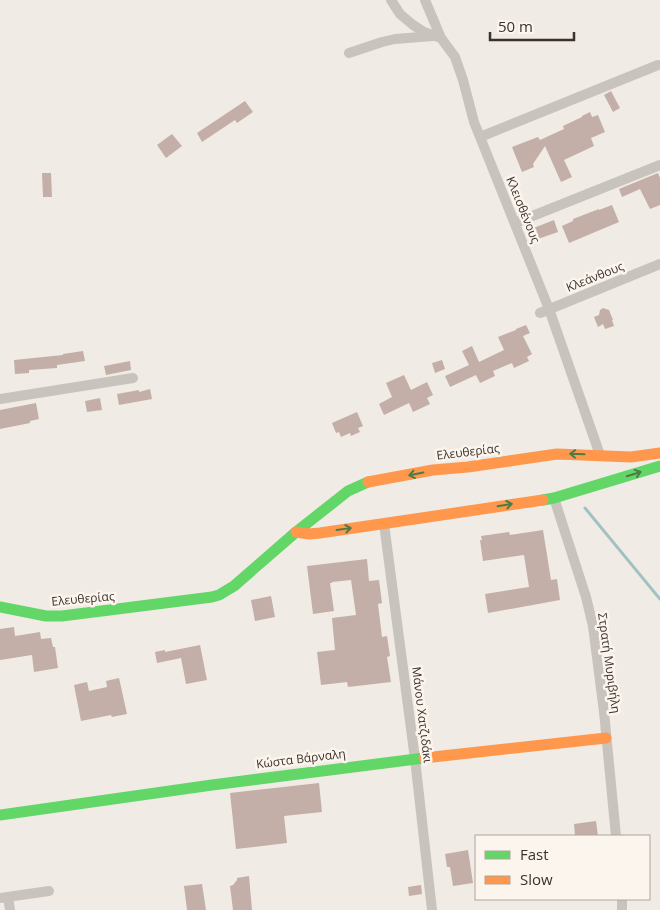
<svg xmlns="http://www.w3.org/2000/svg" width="660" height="910" viewBox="0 0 660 910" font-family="'Open Sans',sans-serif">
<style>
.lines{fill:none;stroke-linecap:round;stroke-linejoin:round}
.stream{stroke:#a1c2c1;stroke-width:3}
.building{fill:#c3afa7}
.street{stroke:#c9c3be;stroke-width:10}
.fast{stroke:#63d668;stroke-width:11}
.slow{stroke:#ff974d;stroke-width:11}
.oneway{stroke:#4d7b46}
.labels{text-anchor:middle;stroke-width:5;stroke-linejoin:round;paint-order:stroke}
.street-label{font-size:12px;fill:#3b302b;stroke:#fbf5ee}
</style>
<rect width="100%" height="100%" fill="#f0ebe5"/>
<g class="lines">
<path class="stream" d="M585,508L660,599"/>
</g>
<path class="building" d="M611,91L620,108L613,112L604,95Z
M245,101L253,112L237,123L235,120L202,142L197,133Z
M590,112L592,117L598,115L605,132L591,138L594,146L564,160L572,177L561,182L545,146L533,164L534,167L522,172L512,147L538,137L540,140L564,129L563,126L582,117V116Z
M172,134L182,146L166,158L157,145Z
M42,173H51L52,197H43Z
M658,173L660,178V205L650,209L640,189L622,197L619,189Z
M612,205L619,222L569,243L562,226L573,221V219L599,209V210Z
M554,220L558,232L535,240L531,229Z
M603,308L609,310L613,320H612L614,326L605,329L603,324L598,327L594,317L599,315L600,310Z
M526,325L530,333L523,336L532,354L527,357L529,361L514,368L512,363L493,371L495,376L480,383L476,375L450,387L445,376L469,365L462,351L472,346L479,362L504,350L498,337L516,330V329Z
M83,351L85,361L57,365V368L29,370V373L15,374L14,360L63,355V354Z
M442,360L445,369L435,373L432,363Z
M130,361L131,370L106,375L104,366Z
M404,375L411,390L427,382L433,395L427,398L430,404L413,412L409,403L384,415L379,404L392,397L386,383Z
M150,389L152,399L119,405L117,394L139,390V392Z
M100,398L102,410L87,412L85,401Z
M36,403L39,419L30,421V423L0,429V410Z
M357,412L363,426L358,428L360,432L351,436L350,433L341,437L339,432L336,433L332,423Z
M543,530L551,580L557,579L560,600L488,613L485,594L529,587L524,555L483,561L480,540H482L481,536L509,532L510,535Z
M367,559L369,581L379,580L382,603L378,604L382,637L387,636L390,656L387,657L391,682L348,687L347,682L321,685L317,652L335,650L332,618L356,615L351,580L332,582V583H330L334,611L313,614L307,566Z
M271,596L275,617L255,621L251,600Z
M14,627L15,636L40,632L41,639L51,638L53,647H55L58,668L34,672L32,655L0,660V629Z
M200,645L207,680L186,684L181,658L157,663L155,652L165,650V652Z
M119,678L127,714L112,717L111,715L81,721L74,685L87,682L89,691L107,687L106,681Z
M319,783L322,812L284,816L287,843L236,849L230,793Z
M596,821L598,836H575L574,824Z
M468,850L473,883L453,886L450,867H447L445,854Z
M249,876L252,910H233L230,886L233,885L237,880V878Z
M202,884L206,910H187L184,886Z
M421,885L422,894L409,896L408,887Z"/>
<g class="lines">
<path class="street" d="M391,0L400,14L413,25L424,32L441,38L455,57L463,80L474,122L549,309L600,455
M425,0L441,38
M349,53L382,42L395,39L433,36
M480,137L658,65
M515,223L660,165
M540,313L660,264
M0,399L133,378
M554,498L586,597L593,626L604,712L616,836
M384,524L415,759L432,910
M8,897L10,910
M0,898L49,891
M622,899V910"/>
<path class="fast" d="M543,500L554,498L660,466
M0,607L46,616H62L212,597L219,595L234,586L296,532L348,491L368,482
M0,815L212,785L424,758"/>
<path class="slow" d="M368,482L433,470L468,467L557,454L631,457L660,453
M296,532L309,534L320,533L543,500
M424,758L606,738"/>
</g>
<defs><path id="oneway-shaft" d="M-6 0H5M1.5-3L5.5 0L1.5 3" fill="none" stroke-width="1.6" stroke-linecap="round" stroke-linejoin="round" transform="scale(1.25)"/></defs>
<g class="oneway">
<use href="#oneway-shaft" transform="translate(577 454) rotate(-178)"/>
<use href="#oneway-shaft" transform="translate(416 474) rotate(169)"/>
<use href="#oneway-shaft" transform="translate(634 474) rotate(-17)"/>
<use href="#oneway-shaft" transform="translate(505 505) rotate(-9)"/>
<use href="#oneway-shaft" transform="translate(344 529) rotate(-8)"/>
</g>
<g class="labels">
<g class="street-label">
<text transform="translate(523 210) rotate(68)" y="4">Κλεισθένους</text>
<text transform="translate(595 277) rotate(-22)" y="4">Κλεάνθους</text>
<text transform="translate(468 452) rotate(-7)" y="4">Ελευθερίας</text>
<text transform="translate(83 599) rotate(-5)" y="4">Ελευθερίας</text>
<text transform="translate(609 663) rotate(82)" y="4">Στρατή Μυριβήλη</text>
<text transform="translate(422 715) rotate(83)" y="4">Μάνου Χατζιδάκι</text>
<text transform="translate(301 759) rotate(-7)" y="4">Κώστα Βάρναλη</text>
</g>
</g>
<rect x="475" y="835" width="175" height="65" fill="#fbf5ee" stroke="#aea6a0"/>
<rect x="485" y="851" width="25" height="8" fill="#63d668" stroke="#aea6a0"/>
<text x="520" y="860" font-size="15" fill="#3b302b">Fast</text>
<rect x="485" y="876" width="25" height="8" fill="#ff974d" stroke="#aea6a0"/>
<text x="520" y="885" font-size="15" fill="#3b302b">Slow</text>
<path d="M490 32v8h84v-8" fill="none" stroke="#3b302b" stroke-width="2.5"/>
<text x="498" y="32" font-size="15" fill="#3b302b" stroke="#fbf5ee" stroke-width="4" paint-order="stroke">50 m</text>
</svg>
